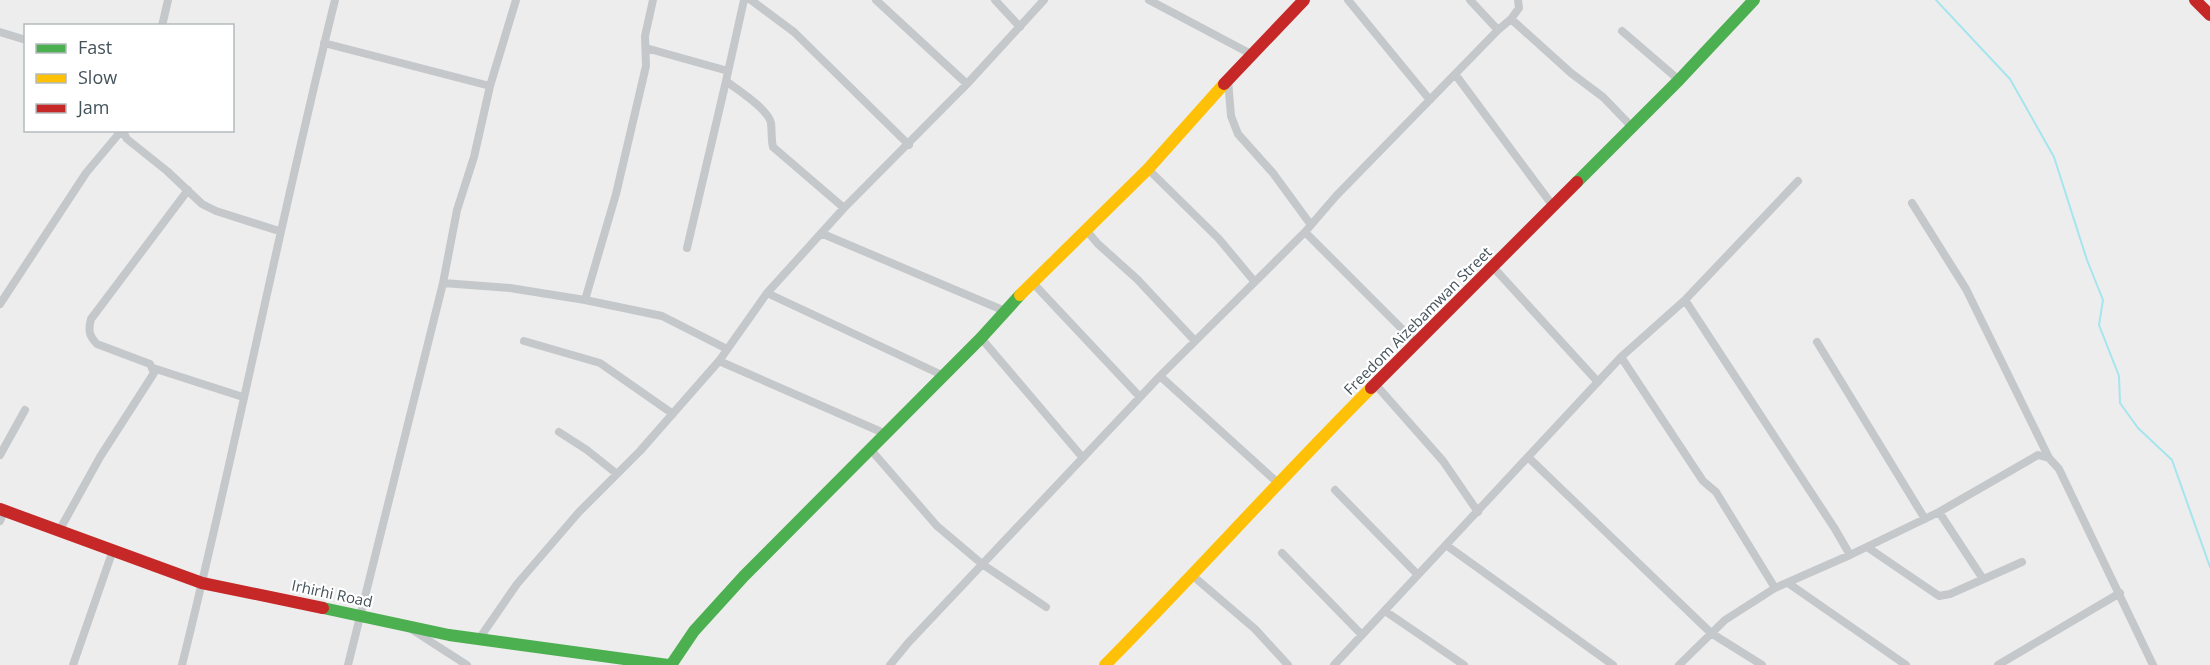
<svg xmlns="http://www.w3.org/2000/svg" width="2210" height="665" viewBox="0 0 2210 665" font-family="'Open Sans',sans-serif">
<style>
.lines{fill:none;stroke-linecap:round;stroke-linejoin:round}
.stream{stroke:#a4e5ee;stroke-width:2}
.street{stroke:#c4c8ca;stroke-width:8}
.fast{stroke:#4caf50;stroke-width:12}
.slow{stroke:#ffc107;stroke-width:12}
.jam{stroke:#c62828;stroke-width:12}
.labels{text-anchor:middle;stroke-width:4.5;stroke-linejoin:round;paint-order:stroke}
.street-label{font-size:15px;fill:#44525a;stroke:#fff}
</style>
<rect width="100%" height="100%" fill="#eeeded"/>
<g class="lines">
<path class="stream" d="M1936,0L2010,79L2054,157L2087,260L2103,300L2099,325L2119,376L2120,403L2138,428L2172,460L2210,567"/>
<path class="street" d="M744,0L726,81C738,90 768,109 771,123C772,131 771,139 773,147L844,208
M751,0L794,32L909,145
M876,0L967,84
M995,0L1020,27
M1149,0L1251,54
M1348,0L1430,100
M1470,0L1498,30
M1511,19L1571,73L1603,97L1631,126
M162,26L168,0
M1622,31L1679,80
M0,32L26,40
M324,43L490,86
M646,48L728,71
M1455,74L1553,206
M1228,80L1231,116L1238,134L1273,173L1311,225
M1148,169L1219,239L1254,281
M1912,203L1966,289L2049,458
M1086,230L1098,244L1137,279L1195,341
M1305,232L1416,343
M823,234L1005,311
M687,248L726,81
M1493,267L1598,382
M1032,282L1140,397
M443,283L510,288L585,300L662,316L727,349
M767,293L944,376
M585,300L616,194L646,66L645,36L653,0
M1685,300L1835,529L1850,555
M0,304L86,173L122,130L127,139L167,171L202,204L216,211L279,231
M981,338L1083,458
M524,341L600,363L673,414
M1817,342L1925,519
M1621,357L1703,481L1716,492L1775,588
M719,361L886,434
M153,368L243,397
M1160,376L1279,484
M1376,385L1443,461L1478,512
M559,432L587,450L617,474
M871,450L937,526L982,564L1046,607
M0,455L25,410
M1529,458L1711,633L1762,665
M1335,490L1418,575
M1939,512L1983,579
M0,521L4,511
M59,531L100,457L154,373L150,364L97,344C89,336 88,330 91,319L188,190
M1446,545L1613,665
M1867,547L1939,596L1950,594L2022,562
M1282,553L1362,635
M1193,576L1255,629L1288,665
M1788,583L1906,665
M1385,611L1464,665
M411,629L467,665
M479,639L517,584L579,512L640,451L719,361L767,293L844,208L967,84L1044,0
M73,665L113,550
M182,665C237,444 280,221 335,0
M348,665L443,283L457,210L474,157L490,86L516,0
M890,665L908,643L1160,376L1305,232L1336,196L1498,30L1511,19L1519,8L1518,0
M1334,665L1621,357L1685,300L1798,181
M1679,665L1725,620L1775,588L1850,555L1939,512L2038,455L2049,458L2059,469L2153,665
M1998,665L2120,593"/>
<path class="fast" d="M1577,182L1679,80L1754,0
M323,608L449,635L668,665
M671,665L694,631L744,576L981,338L1020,295"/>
<path class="slow" d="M1020,295L1148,169L1224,84
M1105,665C1195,574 1280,479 1371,388"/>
<path class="jam" d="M2195,0L2210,15
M1224,84L1304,0
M1371,388L1577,182
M0,509L202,583L323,608"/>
</g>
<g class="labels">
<g class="street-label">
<text transform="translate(1418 321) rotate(-45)" y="5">Freedom Aizebamwan Street</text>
<text transform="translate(332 594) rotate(12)" y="5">Irhirhi Road</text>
</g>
</g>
<rect x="24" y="24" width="210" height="108" fill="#ffffff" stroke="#b4babd" stroke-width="1.5"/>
<rect x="36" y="44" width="30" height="9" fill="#4caf50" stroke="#b4babd" stroke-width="1.5"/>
<text x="78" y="54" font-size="18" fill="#44525a">Fast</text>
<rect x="36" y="74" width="30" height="9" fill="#ffc107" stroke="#b4babd" stroke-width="1.5"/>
<text x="78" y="84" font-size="18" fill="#44525a">Slow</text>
<rect x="36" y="104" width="30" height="9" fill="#c62828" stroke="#b4babd" stroke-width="1.5"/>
<text x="78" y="114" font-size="18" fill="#44525a">Jam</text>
</svg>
